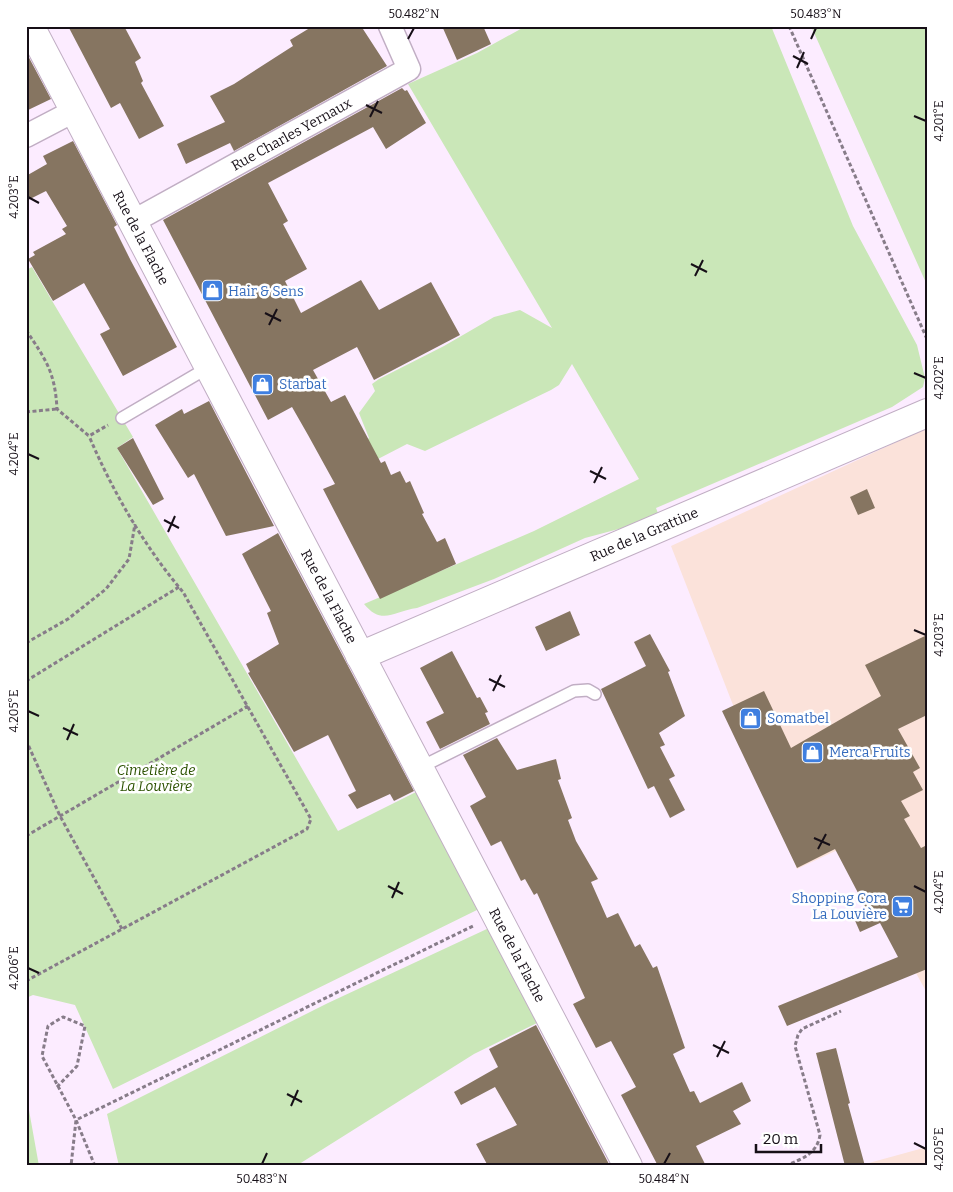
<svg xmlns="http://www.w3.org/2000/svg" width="953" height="1192" viewBox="0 0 953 1192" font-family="Bitter,serif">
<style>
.commercial{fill:#fbe2da}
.green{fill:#cae7b8}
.building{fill:#867561}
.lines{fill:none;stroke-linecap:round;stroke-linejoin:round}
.service-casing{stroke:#c1aec4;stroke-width:14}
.minor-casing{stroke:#c1aec4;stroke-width:25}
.tertiary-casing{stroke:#c1aec4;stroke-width:30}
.path{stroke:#877c89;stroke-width:3;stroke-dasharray:4 2.5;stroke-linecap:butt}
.service{stroke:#fff;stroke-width:11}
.minor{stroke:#fff;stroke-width:22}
.tertiary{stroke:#fff;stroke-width:28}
.ticks{fill:none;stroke:#160f17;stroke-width:2}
.labels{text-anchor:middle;stroke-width:5;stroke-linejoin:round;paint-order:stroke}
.street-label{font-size:14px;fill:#160f17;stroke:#fff}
.shop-label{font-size:14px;fill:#366cbe;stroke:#fff;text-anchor:start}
.park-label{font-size:14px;font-style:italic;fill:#2c5200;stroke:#fff}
.neatline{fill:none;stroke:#160f17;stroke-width:2}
.ticks-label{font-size:12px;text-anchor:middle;fill:#160f17}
</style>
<rect width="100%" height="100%" fill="#fcecff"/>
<path class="commercial" d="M927,428V993L846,846L797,869L671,546Z
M927,1147V1166H858Z"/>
<path class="green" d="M526,26H771L853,226L917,345L925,378L923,387L892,407L656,508L659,516L645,522L585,538L494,579L417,608C394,611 382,626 364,604L534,531L639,479L572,364L559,385L551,390L425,451L407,444L347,475L361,444L369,438L359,413L375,391L372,384L379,379L444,346L494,317L520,310L552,328L408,84L477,53Z
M811,26H927V285Z
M32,267L133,437L117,448L338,831L424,788L479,909L113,1089L75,1005L33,995L26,998V270Z
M489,928L537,1023L474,1054L296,1166H119L107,1114L328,1003Z
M26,1099H27L39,1166H26Z"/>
<path class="building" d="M68,26H124L141,58L135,62L143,81L141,83L164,126L139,139L120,103L111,108Z
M313,26H361L387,66L234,151L230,143L186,164L177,144L225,122L210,96L234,84L293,46L290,40Z
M442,26H483L491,44L457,60Z
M26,52L51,99L26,111Z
M402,88L405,91L407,90L426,123L386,149L373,127L268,183L288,221L283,224L307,269L285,281L301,313L361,280L379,310L431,282L460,335L374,380L357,347L313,370L331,402L345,395L381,463L385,461L391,475L400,471L406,483L410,481L424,513L422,514L437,542L445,538L456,564L380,599L323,489L335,484L308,435L292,407L268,420L163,220Z
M73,141L117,225L114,227L131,261L177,347L123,376L100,334L110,329L84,283L53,301L28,259L35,255L33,252L66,234L62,229L67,226L46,191L26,201V176L47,164L43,156Z
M209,401L274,526L226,536L194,474L188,478L155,425L182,409L184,414Z
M133,438L164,499L153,505L117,448Z
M867,489L875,508L858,515L850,497Z
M278,533L414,791L394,801L390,794L357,809L348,795L356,791L328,735L294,752L248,673L250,672L246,664L279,644L267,613L271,611L242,554Z
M570,611L580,635L546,651L535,627Z
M650,634L670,671L668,672L685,716L659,733L665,745L660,747L675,776L669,779L685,810L670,818L654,786L648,789L601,689L646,666L634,642Z
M927,635V715L898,729L920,768L913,772L923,790L901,801L910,816L904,819L921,848L927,845V969L787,1026L778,1006L898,957L880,923L860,932L853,916L867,910L835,849L797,868L722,711L764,691L791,748L881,696L865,665Z
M452,651L477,698L480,697L488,712L485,713L490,724L440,749L426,722L444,713L420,668Z
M497,738L517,770L556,759L561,779L558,780L572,818L568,820L576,841L598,879L591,882L607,918L618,913L635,947L640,944L653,968L657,966L685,1048L673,1054L690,1092L694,1091L700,1103L742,1082L751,1101L733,1111L741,1124L696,1146L706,1166H658L621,1095L636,1087L611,1041L596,1048L573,1004L585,998L537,893L534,895L525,879L521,881L501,841L491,846L470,806L486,797L463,755Z
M536,1025L610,1166H488L476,1144L517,1125L495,1087L461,1105L454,1092L498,1067L489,1049Z
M836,1048L850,1103L848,1104L865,1166H845L816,1053Z"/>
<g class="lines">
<defs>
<path id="service" d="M122,418L209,367
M419,768L574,691L588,690L595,694"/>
<g id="minor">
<path d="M26,136L74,111"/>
<path id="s1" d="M132,222L409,69L390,26"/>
</g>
<g id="tertiary">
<path id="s2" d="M30,26L628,1166"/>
<path id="s3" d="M360,656L927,413"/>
</g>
</defs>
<use href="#service" class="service-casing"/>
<use href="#minor" class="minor-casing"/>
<use href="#tertiary" class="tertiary-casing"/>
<path class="path" d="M789,26L927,339
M26,330C46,360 55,372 57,409L89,436L108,425
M26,412L57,409
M26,643L68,619L106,589L129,559L135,524
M26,681L179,587
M26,740L60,816L122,929
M26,836L248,706
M26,981L307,829L311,819L183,592C144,546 113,492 89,436
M57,1087L77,1066L85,1026L63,1017L48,1026L42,1056L76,1120L71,1166
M95,1166L76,1120L475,925
M785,1166C802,1159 817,1154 820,1135L795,1046L798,1035L802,1029L841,1011"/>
<use href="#service" class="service"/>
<use href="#minor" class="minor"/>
<use href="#tertiary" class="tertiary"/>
</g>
<path class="ticks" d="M408,39L414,28M811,39L816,28M793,56L808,64M797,68L804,52M366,105L382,113M914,116L926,121M370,117L378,101M28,197L39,203M691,264L707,272M695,276L703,260M265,313L281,321M269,325L277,309M914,373L926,378M28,454L39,459M590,471L606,479M594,483L602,467M164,520L179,528M168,532L175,516M914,630L926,635M489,679L505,687M493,691L501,675M28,711L39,716M63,728L78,735M67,740L74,724M814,838L830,845M818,849L826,834M388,886L403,894M914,886L926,892M392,898L399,882M28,968L39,973M713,1045L729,1053M717,1057L725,1041M287,1094L302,1102M291,1106L298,1090M914,1143L926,1149M262,1164L267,1153M664,1164L670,1153"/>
<defs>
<symbol id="shop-square" viewBox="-11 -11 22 22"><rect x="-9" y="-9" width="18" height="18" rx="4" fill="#3f7fe0" stroke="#fff"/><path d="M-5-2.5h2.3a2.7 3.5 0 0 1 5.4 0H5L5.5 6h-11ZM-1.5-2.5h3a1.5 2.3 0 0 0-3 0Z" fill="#fff"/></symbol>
<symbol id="supermarket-square" viewBox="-11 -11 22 22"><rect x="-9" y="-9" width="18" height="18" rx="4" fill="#3f7fe0" stroke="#fff"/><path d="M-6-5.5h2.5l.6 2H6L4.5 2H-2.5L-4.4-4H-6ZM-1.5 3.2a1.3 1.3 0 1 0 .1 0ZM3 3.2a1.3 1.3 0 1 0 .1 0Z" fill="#fff"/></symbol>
</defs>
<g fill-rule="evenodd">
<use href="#shop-square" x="200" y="278" width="25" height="25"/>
<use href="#shop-square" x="250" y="372" width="25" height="25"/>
<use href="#shop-square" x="738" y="706" width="25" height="25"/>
<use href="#shop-square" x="800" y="740" width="25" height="25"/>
<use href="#supermarket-square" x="890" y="894" width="25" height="25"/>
</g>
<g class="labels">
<g class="street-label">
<text dy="5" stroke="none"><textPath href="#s1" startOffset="182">Rue Charles Yernaux</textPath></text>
<text dy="5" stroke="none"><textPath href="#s2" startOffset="239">Rue de la Flache</textPath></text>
<text dy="5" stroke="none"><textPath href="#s3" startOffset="309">Rue de la Grattine</textPath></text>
<text dy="5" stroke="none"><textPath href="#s2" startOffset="644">Rue de la Flache</textPath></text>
<text dy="5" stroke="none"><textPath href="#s2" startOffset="1049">Rue de la Flache</textPath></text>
</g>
<g class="shop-label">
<text x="228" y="296">Hair &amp; Sens</text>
<text x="279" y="389">Starbat</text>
<text x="767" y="723">Somatbel</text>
<text x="829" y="757">Merca Fruits</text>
<text x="887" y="903" text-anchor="end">Shopping Cora<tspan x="887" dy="16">La Louvière</tspan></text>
</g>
<g class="park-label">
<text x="156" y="775">Cimetière de<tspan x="156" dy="16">La Louvière</tspan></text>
</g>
</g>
<rect width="953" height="1192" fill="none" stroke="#ffffff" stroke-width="55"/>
<path d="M756 1144v8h65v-8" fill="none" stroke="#160f17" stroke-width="2.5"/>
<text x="763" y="1144" font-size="15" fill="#160f17" stroke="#ffffff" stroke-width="4" paint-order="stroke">20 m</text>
<rect x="28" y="28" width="898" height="1136" class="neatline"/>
<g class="ticks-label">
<text x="414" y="18">50.482°N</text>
<text x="816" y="18">50.483°N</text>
<text transform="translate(939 121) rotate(-90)" y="4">4.201°E</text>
<text transform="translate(14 197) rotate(-90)" y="4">4.203°E</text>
<text transform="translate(939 378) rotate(-90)" y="4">4.202°E</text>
<text transform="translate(14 454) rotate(-90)" y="4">4.204°E</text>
<text transform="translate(939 635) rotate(-90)" y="4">4.203°E</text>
<text transform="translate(14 711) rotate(-90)" y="4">4.205°E</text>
<text transform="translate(939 892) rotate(-90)" y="4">4.204°E</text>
<text transform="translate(14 968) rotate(-90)" y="4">4.206°E</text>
<text transform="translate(939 1149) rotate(-90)" y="4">4.205°E</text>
<text x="262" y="1183">50.483°N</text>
<text x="664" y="1183">50.484°N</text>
</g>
</svg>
